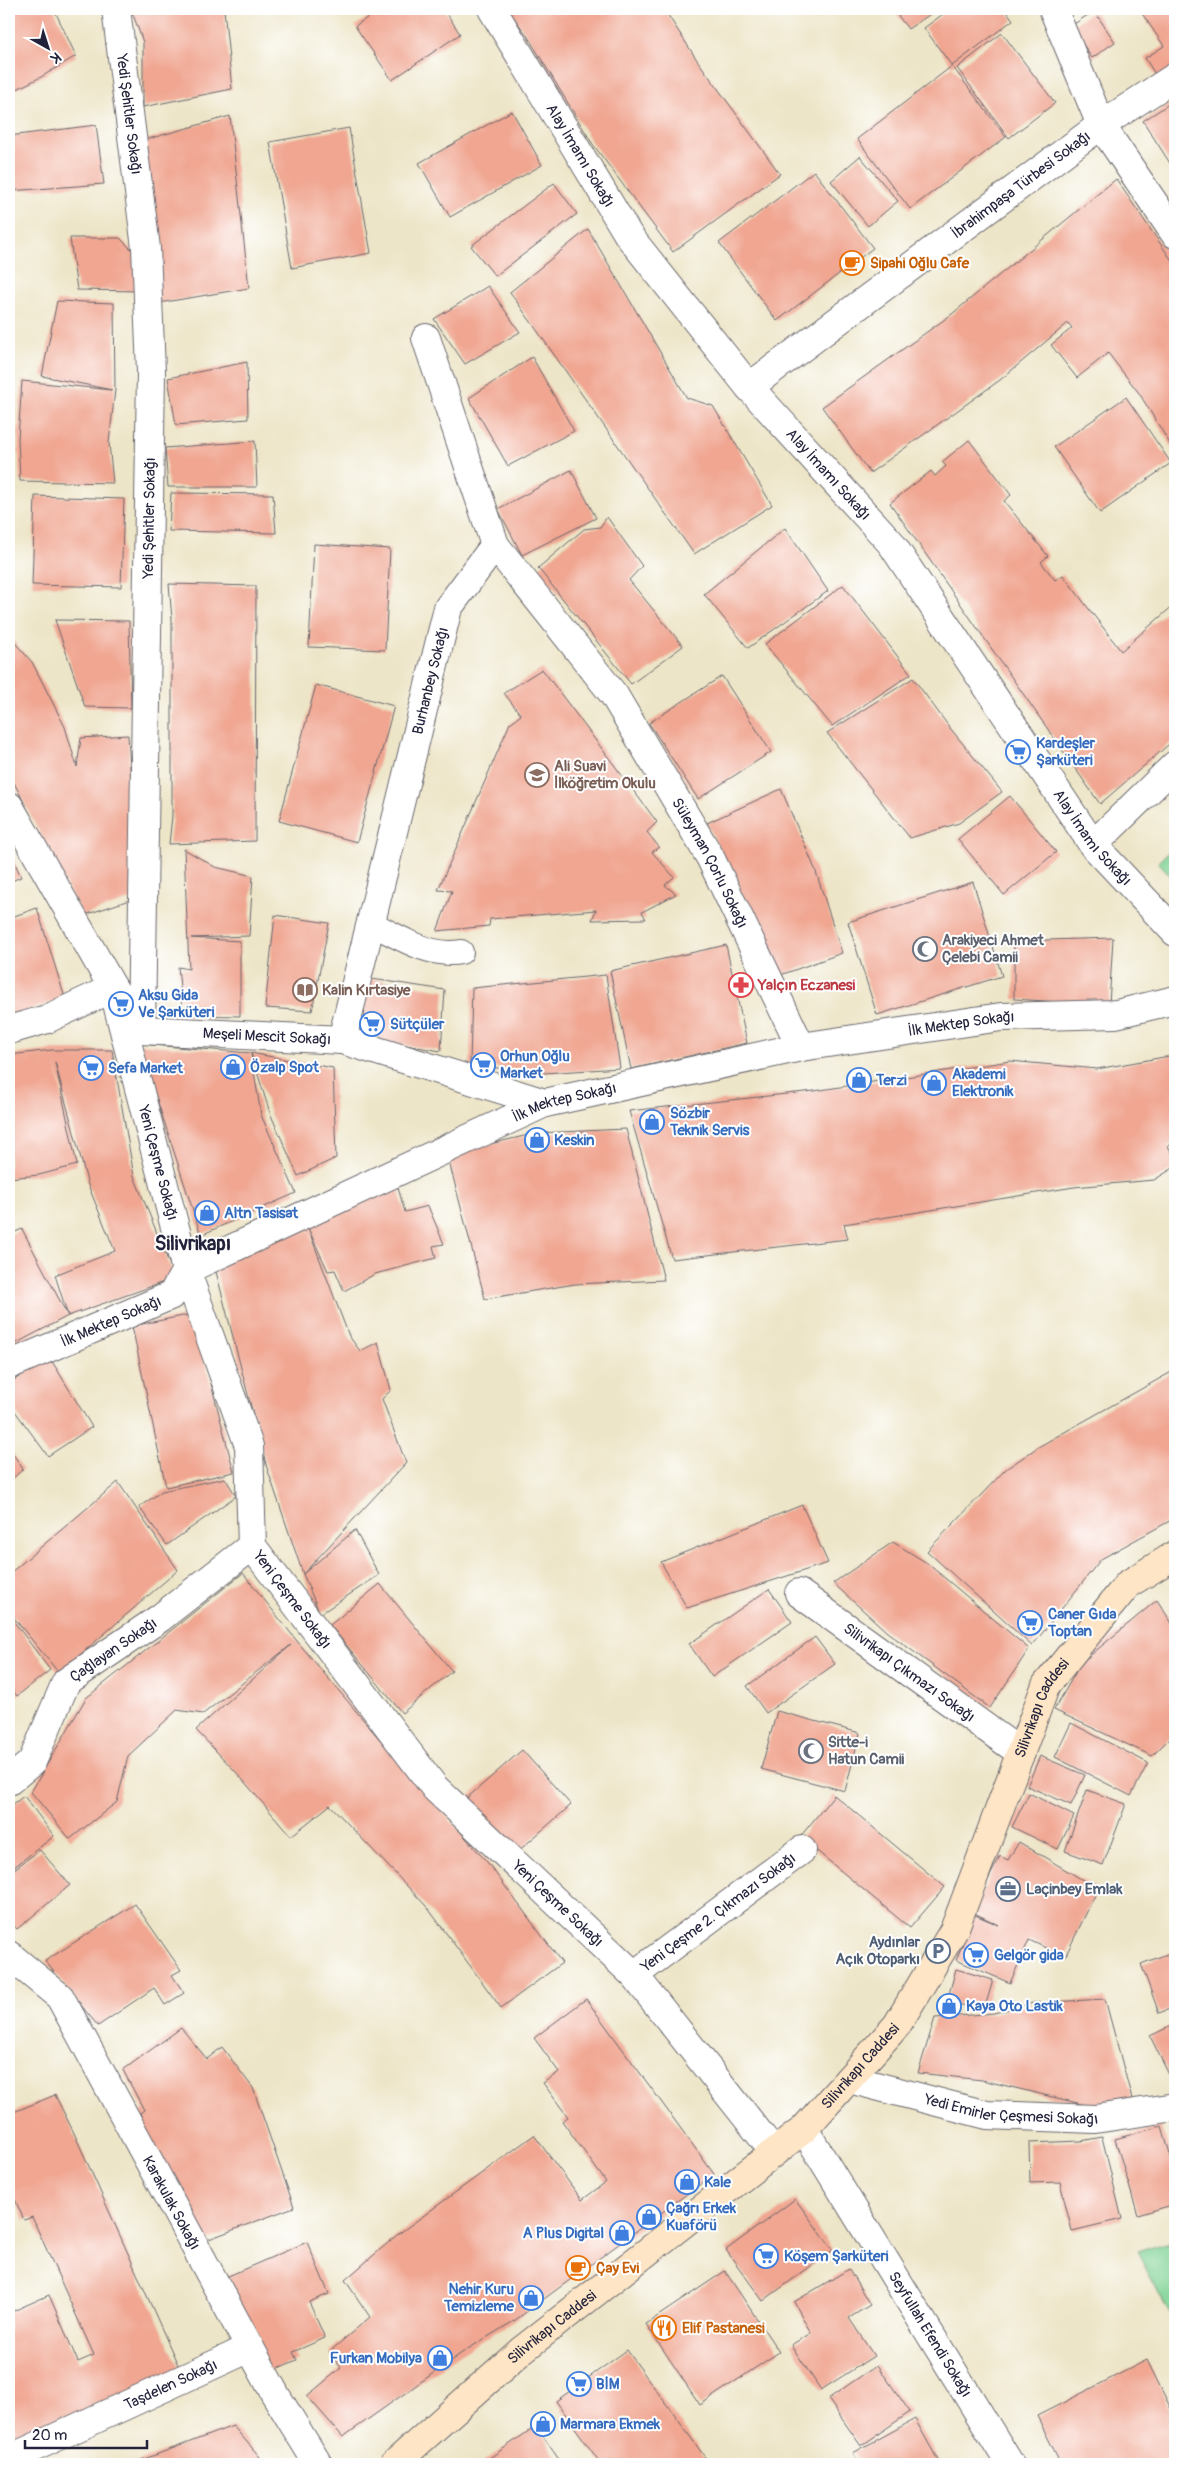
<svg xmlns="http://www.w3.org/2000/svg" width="1184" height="2473" viewBox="0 0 1184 2473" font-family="Pangolin,sans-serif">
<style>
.green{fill:#81d395;stroke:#527a68}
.building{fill:#f0a691}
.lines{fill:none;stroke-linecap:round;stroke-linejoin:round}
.service-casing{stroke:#69666c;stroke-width:26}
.minor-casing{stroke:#69666c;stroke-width:30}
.secondary-casing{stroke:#69666c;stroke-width:30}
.service{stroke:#fff;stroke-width:24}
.minor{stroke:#fff;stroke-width:28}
.secondary{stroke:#fde5c5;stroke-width:28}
.labels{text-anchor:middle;stroke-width:4;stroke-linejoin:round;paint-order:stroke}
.street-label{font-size:15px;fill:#22223b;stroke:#fff}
.food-label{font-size:15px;font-weight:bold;fill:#c56008;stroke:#fff;text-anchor:start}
.shop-label{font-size:15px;font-weight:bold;fill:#366cbe;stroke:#fff;text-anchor:start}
.education-label{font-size:15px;font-weight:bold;fill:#785e54;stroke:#fff;text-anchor:start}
.worship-label{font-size:15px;font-weight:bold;fill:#5b616d;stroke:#fff;text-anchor:start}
.health-label{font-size:15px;font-weight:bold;fill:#be3a42;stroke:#fff;text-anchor:start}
.service-label{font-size:15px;font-weight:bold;fill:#4e5e75;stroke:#fff;text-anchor:start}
.district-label{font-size:20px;font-weight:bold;fill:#22223b;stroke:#fff}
</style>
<rect width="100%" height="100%" fill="#fff"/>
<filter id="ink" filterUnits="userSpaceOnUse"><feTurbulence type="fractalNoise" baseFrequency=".02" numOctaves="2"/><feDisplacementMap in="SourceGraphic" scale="10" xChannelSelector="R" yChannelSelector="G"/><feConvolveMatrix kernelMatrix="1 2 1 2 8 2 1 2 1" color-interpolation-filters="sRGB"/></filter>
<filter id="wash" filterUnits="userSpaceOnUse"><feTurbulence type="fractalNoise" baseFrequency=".0096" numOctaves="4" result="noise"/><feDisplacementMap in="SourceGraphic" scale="20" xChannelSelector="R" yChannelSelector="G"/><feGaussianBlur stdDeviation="1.12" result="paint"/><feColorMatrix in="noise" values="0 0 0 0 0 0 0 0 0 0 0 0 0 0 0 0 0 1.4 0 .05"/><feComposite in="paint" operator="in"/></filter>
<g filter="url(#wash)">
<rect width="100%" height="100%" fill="#ede5c7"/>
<path class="green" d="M1175,845V880L1158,862Z
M1175,2240V2323L1137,2252Z"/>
<g id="blocks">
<path class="building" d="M9,9H54L76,56L41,77L9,93Z
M131,9H224L232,89L143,107V42Z
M380,9H444L460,34L392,80L355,26Z
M508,9H664L697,60L780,174L673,252L592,143L528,37Z
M893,9H938L908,29Z
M950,9H1005L1013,20L952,66L924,28Z
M1139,9H1175V67L1158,79L1145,58L1164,46Z
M1094,11L1115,42L1092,58L1071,26Z
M1002,33L1055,103L1009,138L957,68Z
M952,66L1006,137L910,209L857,139Z
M1175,100V171L1143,121Z
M512,111L542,165L450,217L419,163Z
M230,116L249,288L159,303L141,141Z
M96,125L104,184L9,191V136Z
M349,128L371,253L292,268L270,142Z
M860,156L898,201L868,226L831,181Z
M814,171L873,248L777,321L719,243Z
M1116,179L1175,265V452L1139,393L1108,353L1077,378L1051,345L1072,328L1068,323L1000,380L870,473L822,407L952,314Z
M554,183L577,214L495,276L471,246Z
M588,229L687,398L713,406L772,505L694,554L510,292Z
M70,238H120L143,261L142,291L77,290Z
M488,286L520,332L465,364L434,319Z
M57,301L114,303L115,390L109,443L113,483L20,481L18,438L22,381L112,390L42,376Z
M532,357L574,431L508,466L469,398Z
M247,362L248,419L176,425L168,378Z
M1126,397L1171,463L1100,513L1054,447Z
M969,440L1011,495L1004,501L1048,556L1041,562L1055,580L1063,575L1121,651L1175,604V739L1100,804L890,503L931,471L935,476L946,466L942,462Z
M255,441L257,487H168L165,448Z
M571,470L596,518L522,555L498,509Z
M171,493L273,494L276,533L169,531Z
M35,496L124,499L121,587L32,585Z
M607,517L642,566L629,580L683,646L631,684L538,568L584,529L600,527Z
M785,528L828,591L748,648L704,594Z
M314,544L390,549L385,650L309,647Z
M169,584L256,586L255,841L169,844L172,816V619Z
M843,585L911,674L832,726L765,644Z
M55,620L129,621L131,708L85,707Z
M9,636L32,662L65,727L77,767L81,738L128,735L138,897L82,916L9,773Z
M542,669L657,822L647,832L659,847L652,852L674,877L665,885L676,894L642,912L646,919L592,920L596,910L490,919L489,926L437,931L452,891L438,890L510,723L521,715L504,693Z
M722,676L771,752L698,799L649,723Z
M913,678L950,728L1002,792L959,823L910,838L827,733Z
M316,685L394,706L357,842L279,821Z
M781,789L815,869L842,953L775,977L744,901L707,823Z
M1010,796L1056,852L1004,895L958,839Z
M9,849L21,877L9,882Z
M184,849L215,867L253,876L249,936L191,938L240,941V1016L183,1015L178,967L189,969Z
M973,882L1002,976L877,1015L848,922Z
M37,908L65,998L9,1017V918Z
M275,915L329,923L312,1011L265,1008Z
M1113,938L1109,1005L1014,999V941Z
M726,945L747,1043L631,1069L610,971Z
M606,975L620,1068L544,1073L470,1065L472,988Z
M365,978L445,990L441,1051L364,1038Z
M139,1044L251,1053L261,1115L296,1193L201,1235Z
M52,1050H112L134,1176L175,1278L68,1316L55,1275L115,1251L88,1185L55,1062L77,1165L39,1175L9,1178V1055Z
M251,1053L333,1068L336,1158L298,1176L270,1113Z
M1175,1055V1143L1168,1146L1175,1158V1167L1154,1180L1074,1187L844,1224L848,1239L672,1259L629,1111L814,1091L1010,1061L1097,1069Z
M626,1129L664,1280L575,1284L485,1299L447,1154L537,1133Z
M396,1181L405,1212L428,1206L444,1244L433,1246L436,1258L375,1274L344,1291L335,1270L328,1271L307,1226L349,1336L360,1351L378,1342L391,1390L382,1399L406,1463L303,1574L355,1530L379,1575L320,1614L303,1574L267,1468L214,1264Z
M22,1229L68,1316L9,1347V1235Z
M193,1314L234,1472L166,1487L132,1326Z
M50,1358L92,1427L48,1456L9,1403V1383Z
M1175,1370V1518L1101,1559L1032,1646L927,1551L1006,1469L1038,1447Z
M9,1448L23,1469L9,1482Z
M225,1478L236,1496L167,1545L139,1507L162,1491Z
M118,1482L178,1570L59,1673L9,1612V1574Z
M802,1505L828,1563L687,1608L661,1562Z
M893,1542L927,1563L1029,1649L990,1708L887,1632L833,1583Z
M243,1573L297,1641L403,1767L488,1863L562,1963L501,2008L427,1907L330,1805L291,1836L236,1772L196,1730L291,1645L203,1714L177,1710L128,1756L117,1802L70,1839L31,1792L86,1698Z
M380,1584L452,1671L402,1713L330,1625Z
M769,1589L792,1622L712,1677L689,1644Z
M1157,1600L1175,1628V1733L1152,1756L1054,1710L1081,1663Z
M9,1615L50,1670L17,1696L9,1686Z
M815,1637L835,1664L766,1713L747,1686Z
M777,1711L860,1733L845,1791L761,1769Z
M1071,1723L1148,1763L1131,1796L1055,1757Z
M522,1750L571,1805L515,1854L467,1798Z
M1040,1756L1085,1775L1071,1805L1027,1786Z
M1087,1790L1126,1804L1103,1865L1065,1851Z
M1029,1793L1074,1816L1058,1849L1012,1827Z
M834,1795L945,1887L910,1928L800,1837Z
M24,1796L54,1836L9,1871V1807Z
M1019,1842L1098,1889L1065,1957L1029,1940L1010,1983L956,1960L975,1915L999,1925L972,1912L1000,1856L1008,1860Z
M40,1850L70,1885L17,1929L9,1921V1873Z
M135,1904L181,1970L172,1975L184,1993L165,2005L154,1988L98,2026L45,1961Z
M1175,1951V2007L1159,2013L1141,1964Z
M956,1969L993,1980L984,2011L947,2001Z
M586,1999L714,2174L514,2321L466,2350L343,2437L307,2396L341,2368L329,2352L370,2317L345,2280L397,2235L534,2135L582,2200L606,2182L562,2121L568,2117L543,2083L559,2072L534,2038Z
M1105,1999L1132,2099L1090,2106L982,2080L918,2073L935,2018L994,2013L1033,2003Z
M1175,2024V2087L1150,2036Z
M181,2028L207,2059L222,2047L253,2088L294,2207L201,2242L181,2189L170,2193L140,2113L144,2110L123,2070Z
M55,2095L74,2133L182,2374L9,2451V2313L49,2295L78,2362L94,2355L32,2217L24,2220L9,2186V2114Z
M1162,2126L1175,2171V2204L1138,2215L1115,2139Z
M1102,2137L1122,2219L1072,2231L1060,2182L1030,2183L1029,2143L1081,2141Z
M795,2199L833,2250L763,2301L726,2250Z
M307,2242L329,2294L309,2302L325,2338L293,2352L297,2360L266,2373L226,2277Z
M849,2269L870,2305L849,2318L874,2356L821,2390L791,2345L811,2333L794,2302Z
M725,2271L779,2352L700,2405L646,2324Z
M627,2350L710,2464H601L556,2401Z
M1147,2360L1175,2417V2464H1061L1037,2416Z
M877,2365L910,2412L861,2446L828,2399Z
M915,2419L940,2464H860L853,2453Z
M233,2426L266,2464H131Z
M536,2426L562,2464H481Z"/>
</g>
</g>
<g filter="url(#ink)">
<use href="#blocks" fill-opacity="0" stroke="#69666c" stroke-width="1"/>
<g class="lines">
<defs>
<path id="service" d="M370,923C398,936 429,958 461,952"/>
<g id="minor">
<path id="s1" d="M116,9L146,248L151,372L141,1030"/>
<path id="s2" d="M492,9L629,236L749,387L891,543L1093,845L1175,932"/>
<path d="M1053,9L1101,125L1175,234"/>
<path id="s3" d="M749,387L1101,125L1175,77"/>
<path id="s4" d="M495,545L614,695L710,857L801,1047"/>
<path id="s5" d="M9,806L113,988L186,1270L249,1446L252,1546L435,1788L634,1975L774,2152"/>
<path d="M1093,845L1175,765"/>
<path id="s6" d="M9,1030L47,1019L113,988L141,1030L342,1040L545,1103"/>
<path id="s7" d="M342,1040L448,608L495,545L426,338"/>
<path id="s8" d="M9,1365L172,1295L186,1270L545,1103L801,1047L1001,1017L1116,1014L1175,1000"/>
<path id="s9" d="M799,1593L1021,1753"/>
<path id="s10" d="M9,1781L32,1762L66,1682L160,1618L252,1546"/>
<path id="s11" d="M9,1955L60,1997L275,2394L318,2464"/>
<path id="s12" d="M634,1975L802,1850"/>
<path id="s13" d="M849,2079L987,2115L1095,2119L1175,2107"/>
<path id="s14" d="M804,2129L1010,2464"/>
<path id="s15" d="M9,2459L250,2348"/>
</g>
<g id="secondary">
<path id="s16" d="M394,2464L522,2350L804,2129L897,2025L954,1930L1046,1685L1128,1584L1175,1555"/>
</g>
</defs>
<use href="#service" class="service-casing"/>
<use href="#minor" class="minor-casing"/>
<use href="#secondary" class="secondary-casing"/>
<use href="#service" class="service"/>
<use href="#minor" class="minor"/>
<use href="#secondary" class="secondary"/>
</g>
</g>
<defs>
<symbol id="cafe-ring" viewBox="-11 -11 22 22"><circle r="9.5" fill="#fff" stroke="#e8710a" stroke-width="1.5"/><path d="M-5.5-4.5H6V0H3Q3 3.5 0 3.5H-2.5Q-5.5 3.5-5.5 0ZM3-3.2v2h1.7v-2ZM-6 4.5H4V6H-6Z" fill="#e8710a"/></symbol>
<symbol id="supermarket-ring" viewBox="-11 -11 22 22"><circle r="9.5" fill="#fff" stroke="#3f7fe0" stroke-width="1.5"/><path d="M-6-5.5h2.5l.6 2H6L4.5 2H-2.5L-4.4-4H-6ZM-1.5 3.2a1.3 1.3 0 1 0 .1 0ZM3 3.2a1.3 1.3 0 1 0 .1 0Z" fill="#3f7fe0"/></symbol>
<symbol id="school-ring" viewBox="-11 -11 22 22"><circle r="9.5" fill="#fff" stroke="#8d6e63" stroke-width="1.5"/><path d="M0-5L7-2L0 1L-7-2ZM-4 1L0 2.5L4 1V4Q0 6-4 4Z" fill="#8d6e63"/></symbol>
<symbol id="mosque-ring" viewBox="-11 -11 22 22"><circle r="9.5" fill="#fff" stroke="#6b7280" stroke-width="1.5"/><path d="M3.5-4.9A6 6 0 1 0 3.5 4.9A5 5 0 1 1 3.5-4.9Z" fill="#6b7280"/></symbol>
<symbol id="pharmacy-ring" viewBox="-11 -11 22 22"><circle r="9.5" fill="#fff" stroke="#e0444e" stroke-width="1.5"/><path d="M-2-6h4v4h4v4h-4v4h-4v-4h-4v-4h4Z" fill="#e0444e"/></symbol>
<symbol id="library-ring" viewBox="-11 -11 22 22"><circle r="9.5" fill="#fff" stroke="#8d6e63" stroke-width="1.5"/><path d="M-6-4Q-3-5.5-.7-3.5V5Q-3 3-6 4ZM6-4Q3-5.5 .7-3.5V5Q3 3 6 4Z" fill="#8d6e63"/></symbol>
<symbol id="shop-ring" viewBox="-11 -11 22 22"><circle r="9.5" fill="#fff" stroke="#3f7fe0" stroke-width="1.5"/><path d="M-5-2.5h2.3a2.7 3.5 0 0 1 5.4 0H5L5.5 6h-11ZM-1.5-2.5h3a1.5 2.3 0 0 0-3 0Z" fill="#3f7fe0"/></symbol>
<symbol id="office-ring" viewBox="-11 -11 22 22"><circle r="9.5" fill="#fff" stroke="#5c6f8a" stroke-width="1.5"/><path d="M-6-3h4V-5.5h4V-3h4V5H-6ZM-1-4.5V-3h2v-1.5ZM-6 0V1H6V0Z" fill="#5c6f8a"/></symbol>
<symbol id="parking-ring" viewBox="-11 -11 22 22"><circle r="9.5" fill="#fff" stroke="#5c6f8a" stroke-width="1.5"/><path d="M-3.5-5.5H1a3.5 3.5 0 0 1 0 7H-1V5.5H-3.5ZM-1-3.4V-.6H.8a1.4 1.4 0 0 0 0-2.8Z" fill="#5c6f8a"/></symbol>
<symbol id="restaurant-ring" viewBox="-11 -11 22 22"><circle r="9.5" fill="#fff" stroke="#e8710a" stroke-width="1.5"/><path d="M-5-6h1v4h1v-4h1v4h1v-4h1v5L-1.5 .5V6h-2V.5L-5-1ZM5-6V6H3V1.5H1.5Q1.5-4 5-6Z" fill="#e8710a"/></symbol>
</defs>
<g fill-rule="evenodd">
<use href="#cafe-ring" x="838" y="249" width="28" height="28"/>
<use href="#supermarket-ring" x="1004" y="738" width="28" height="28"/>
<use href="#school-ring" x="523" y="761" width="28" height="28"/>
<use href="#mosque-ring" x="911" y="935" width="28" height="28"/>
<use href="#pharmacy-ring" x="727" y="971" width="28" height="28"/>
<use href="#library-ring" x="291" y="976" width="28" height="28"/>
<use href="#supermarket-ring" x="107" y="990" width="28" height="28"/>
<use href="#supermarket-ring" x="358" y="1010" width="28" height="28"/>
<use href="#supermarket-ring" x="469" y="1051" width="28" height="28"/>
<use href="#shop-ring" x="219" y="1053" width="28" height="28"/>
<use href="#supermarket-ring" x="77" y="1054" width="28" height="28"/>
<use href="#shop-ring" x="845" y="1066" width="28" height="28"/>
<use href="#shop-ring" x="920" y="1069" width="28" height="28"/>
<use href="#shop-ring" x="638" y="1108" width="28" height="28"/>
<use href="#shop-ring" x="523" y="1126" width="28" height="28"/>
<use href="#shop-ring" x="193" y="1199" width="28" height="28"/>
<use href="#supermarket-ring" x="1016" y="1609" width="28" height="28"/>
<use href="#mosque-ring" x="797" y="1737" width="28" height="28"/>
<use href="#office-ring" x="994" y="1875" width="28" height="28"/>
<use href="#parking-ring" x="924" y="1937" width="28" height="28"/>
<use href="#supermarket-ring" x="962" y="1941" width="28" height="28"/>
<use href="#shop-ring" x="935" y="1992" width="28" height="28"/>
<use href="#shop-ring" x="673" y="2168" width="28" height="28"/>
<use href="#shop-ring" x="635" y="2203" width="28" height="28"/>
<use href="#shop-ring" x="608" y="2219" width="28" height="28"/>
<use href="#supermarket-ring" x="752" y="2242" width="28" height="28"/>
<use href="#cafe-ring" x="564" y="2254" width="28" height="28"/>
<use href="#shop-ring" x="517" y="2284" width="28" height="28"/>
<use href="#restaurant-ring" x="650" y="2314" width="28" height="28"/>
<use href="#shop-ring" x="426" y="2344" width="28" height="28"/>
<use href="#supermarket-ring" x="565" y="2370" width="28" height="28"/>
<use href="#shop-ring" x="529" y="2410" width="28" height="28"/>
</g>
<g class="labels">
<g class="street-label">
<text dy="5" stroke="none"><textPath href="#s1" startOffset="106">Yedi Şehitler Sokağı</textPath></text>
<text dy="5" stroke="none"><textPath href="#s2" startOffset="171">Alay İmamı Sokağı</textPath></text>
<text dy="5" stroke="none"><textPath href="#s3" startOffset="339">İbrahimpaşa Türbesi Sokağı</textPath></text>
<text dy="5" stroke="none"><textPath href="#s2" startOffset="576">Alay İmamı Sokağı</textPath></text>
<text transform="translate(149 518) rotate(-89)" y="5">Yedi Şehitler Sokağı</text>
<text dy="5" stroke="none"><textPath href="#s7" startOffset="370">Burhanbey Sokağı</textPath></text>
<text dy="5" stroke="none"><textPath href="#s2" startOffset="1026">Alay İmamı Sokağı</textPath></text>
<text dy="5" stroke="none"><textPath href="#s4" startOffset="385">Süleyman Çorlu Sokağı</textPath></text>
<text dy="5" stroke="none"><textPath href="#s8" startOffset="1026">İlk Mektep Sokağı</textPath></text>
<text dy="5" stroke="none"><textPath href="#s6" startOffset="289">Meşeli Mescit Sokağı</textPath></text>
<text dy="5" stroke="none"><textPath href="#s8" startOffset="621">İlk Mektep Sokağı</textPath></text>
<text dy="5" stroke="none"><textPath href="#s5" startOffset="390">Yeni Çeşme Sokağı</textPath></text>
<text dy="5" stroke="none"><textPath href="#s8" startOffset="111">İlk Mektep Sokağı</textPath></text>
<text dy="5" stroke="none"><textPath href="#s5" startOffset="855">Yeni Çeşme Sokağı</textPath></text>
<text dy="5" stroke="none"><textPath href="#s10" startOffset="174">Çağlayan Sokağı</textPath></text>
<text dy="5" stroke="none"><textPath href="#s9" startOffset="136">Silivrikapı Çıkmazı Sokağı</textPath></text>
<text dy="5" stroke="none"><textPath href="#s16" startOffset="1019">Silivrikapı Caddesi</textPath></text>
<text dy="5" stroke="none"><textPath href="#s5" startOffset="1260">Yeni Çeşme Sokağı</textPath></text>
<text dy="5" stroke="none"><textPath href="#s12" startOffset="105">Yeni Çeşme 2. Çıkmazı Sokağı</textPath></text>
<text dy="5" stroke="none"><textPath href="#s16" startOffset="614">Silivrikapı Caddesi</textPath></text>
<text dy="5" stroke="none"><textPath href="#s13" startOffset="166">Yedi Emirler Çeşmesi Sokağı</textPath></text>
<text dy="5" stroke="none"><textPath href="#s11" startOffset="300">Karakulak Sokağı</textPath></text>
<text dy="5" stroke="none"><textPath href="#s16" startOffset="209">Silivrikapı Caddesi</textPath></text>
<text dy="5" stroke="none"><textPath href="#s14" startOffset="241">Seyfullah Efendi Sokağı</textPath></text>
<text dy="5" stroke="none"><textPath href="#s15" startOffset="178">Taşdelen Sokağı</textPath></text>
</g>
<g class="food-label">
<text x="870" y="268">Sipahi Oğlu Cafe</text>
<text x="596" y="2273">Çay Evi</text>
<text x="682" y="2333">Elif Pastanesi</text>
</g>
<g class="shop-label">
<text x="1036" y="748">Kardeşler<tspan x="1036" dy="17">Şarküteri</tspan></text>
<text x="138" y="1000">Aksu Gida<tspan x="138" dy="17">Ve Şarküteri</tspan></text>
<text x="390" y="1029">Sütçüler</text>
<text x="500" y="1061">Orhun Oğlu<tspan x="500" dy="17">Market</tspan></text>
<text x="250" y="1072">Özalp Spot</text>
<text x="108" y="1073">Sefa Market</text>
<text x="952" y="1079">Akademi<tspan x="952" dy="17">Elektronik</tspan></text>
<text x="876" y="1085">Terzi</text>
<text x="670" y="1118">Sözbir<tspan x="670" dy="17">Teknik Servis</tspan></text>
<text x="554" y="1145">Keskin</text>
<text x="224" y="1218">Altn Tasisat</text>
<text x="1048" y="1619">Caner Gıda<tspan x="1048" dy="17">Toptan</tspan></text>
<text x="994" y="1960">Gelgör gida</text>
<text x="966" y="2011">Kaya Oto Lastik</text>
<text x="704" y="2187">Kale</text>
<text x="666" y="2213">Çağrı Erkek<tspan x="666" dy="17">Kuaförü</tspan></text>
<text x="604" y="2238" text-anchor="end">A Plus Digital</text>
<text x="784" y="2261">Köşem Şarküteri</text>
<text x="514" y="2294" text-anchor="end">Nehir Kuru<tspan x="514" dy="17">Temizleme</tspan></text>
<text x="422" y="2363" text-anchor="end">Furkan Mobilya</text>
<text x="596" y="2389">BİM</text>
<text x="560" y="2429">Marmara Ekmek</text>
</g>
<g class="education-label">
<text x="554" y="771">Ali Suavi<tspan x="554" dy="17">İlköğretim Okulu</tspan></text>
<text x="322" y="995">Kalin Kırtasiye</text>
</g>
<g class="worship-label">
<text x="942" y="945">Arakiyeci Ahmet<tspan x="942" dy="17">Çelebi Camii</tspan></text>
<text x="828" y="1747">Sitte-i<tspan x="828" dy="17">Hatun Camii</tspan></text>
</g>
<g class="health-label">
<text x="758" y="990">Yalçın Eczanesi</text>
</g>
<g class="service-label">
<text x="1026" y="1894">Laçinbey Emlak</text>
<text x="920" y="1947" text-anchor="end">Aydınlar<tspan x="920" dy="17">Açık Otoparkı</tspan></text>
</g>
<g class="district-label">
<text x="193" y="1250">Silivrikapı</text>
</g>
</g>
<rect width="1184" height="2473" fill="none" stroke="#fff" stroke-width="30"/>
<g transform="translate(48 48) rotate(141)" stroke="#ffffff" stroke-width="4" paint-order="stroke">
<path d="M0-4L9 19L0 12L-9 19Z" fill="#22223b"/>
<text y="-8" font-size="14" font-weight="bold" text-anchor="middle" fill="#22223b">K</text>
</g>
<path d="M25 2440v8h122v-8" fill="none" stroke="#22223b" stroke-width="2.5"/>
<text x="32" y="2440" font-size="15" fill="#22223b" stroke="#ffffff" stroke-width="4" paint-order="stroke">20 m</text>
</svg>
